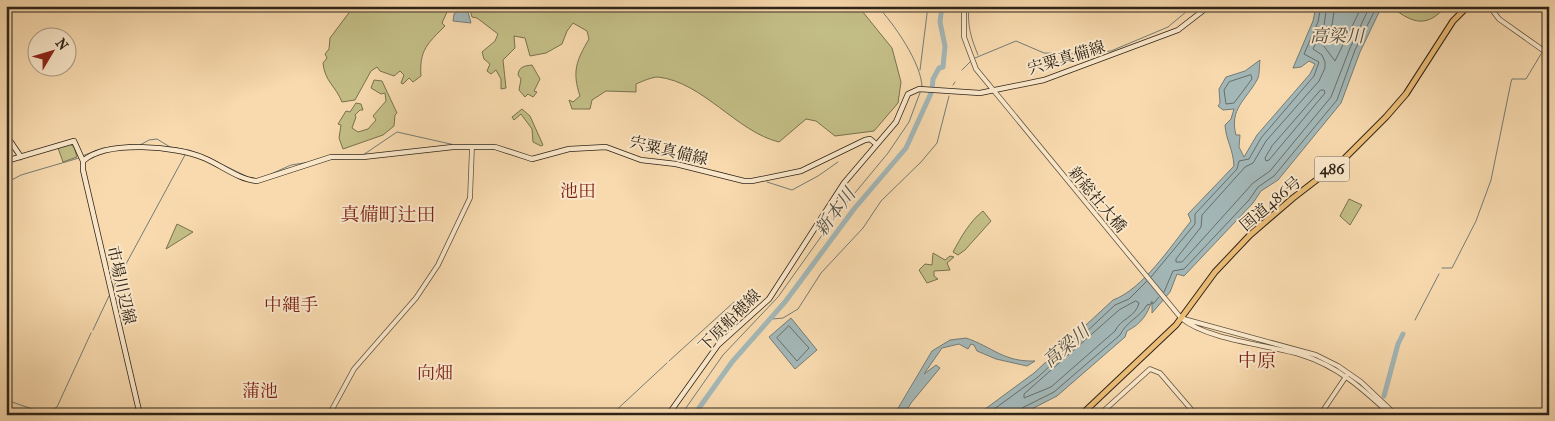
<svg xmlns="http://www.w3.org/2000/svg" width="1555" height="421" viewBox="0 0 1555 421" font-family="'IM FELL French Canon','Noto Serif JP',serif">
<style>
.green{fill:#c3be86;stroke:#78714f}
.water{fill:#a3b7b7;stroke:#747c77}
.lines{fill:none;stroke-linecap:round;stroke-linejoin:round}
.shore{stroke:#686e68;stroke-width:1}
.stream{stroke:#747c77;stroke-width:1}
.river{stroke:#a3b7b7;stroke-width:5}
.tertiary-casing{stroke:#60523e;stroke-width:5.5}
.secondary-casing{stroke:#2e2418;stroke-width:6}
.trunk-casing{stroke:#2e2418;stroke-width:7}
.tertiary{stroke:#fae7ca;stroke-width:4}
.secondary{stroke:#fae7ca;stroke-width:4.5}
.trunk{stroke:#ecbd77;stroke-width:5}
.rail{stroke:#2e2418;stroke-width:1;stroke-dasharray:9 9;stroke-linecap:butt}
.labels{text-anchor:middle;stroke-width:4;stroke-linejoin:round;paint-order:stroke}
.shield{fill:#fae7ca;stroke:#6b5e4d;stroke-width:1}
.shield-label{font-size:15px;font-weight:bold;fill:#2e2418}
.street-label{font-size:16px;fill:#2e2418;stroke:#fae7ca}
.water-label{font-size:18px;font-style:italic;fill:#515048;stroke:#fae7ca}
.neighbourhood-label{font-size:18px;fill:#7a1f14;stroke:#fae7ca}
.quarter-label{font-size:19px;fill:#7a1f14;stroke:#fae7ca}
</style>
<rect width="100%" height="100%" fill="#f8daae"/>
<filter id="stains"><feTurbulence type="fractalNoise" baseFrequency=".004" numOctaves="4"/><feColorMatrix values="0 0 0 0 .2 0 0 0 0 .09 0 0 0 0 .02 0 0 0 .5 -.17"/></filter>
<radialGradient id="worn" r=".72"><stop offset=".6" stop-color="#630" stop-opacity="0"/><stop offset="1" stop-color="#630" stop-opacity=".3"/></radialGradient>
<path class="green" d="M354,6H444L447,12L442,23L445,26C428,43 419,50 421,76L413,82L409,78L403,84L401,83L404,75L400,71L394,76L380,71L377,67L371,71L355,100L342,102C335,85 325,82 323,63L327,58L325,54L329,49L330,38Z
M469,6H858L892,48L901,82L898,103L874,131L835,136L816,121L806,119L779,142C737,132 703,82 658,77C652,77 643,81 636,84V92L606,91L592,100L590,109H572L569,100L573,102L580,96C572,72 576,61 589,39L587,31L573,23L567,31L562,44L546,53L530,56L525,38L514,36L515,48L503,60L506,88L501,89V79L496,70L491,74L487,71L490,64L484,59L482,52L495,41L498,34L477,18L472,17Z
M1390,6H1446C1426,30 1411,22 1390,6Z
M532,65L540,79L534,91L537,92L533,97L528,94L525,97L519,90L521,79L518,75C519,66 525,66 532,65Z
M374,80L382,81L397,113L395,115L394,126L383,135L343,149L339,138L341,125L338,124L346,111L350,112L356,103L361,104L363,110H360L355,115L356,117L352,128L358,132L368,129L376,120L373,116L386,101L385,93L381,94L371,88Z
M522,109L530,116L543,145L541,146L533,142L532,129L521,114L514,120L512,117Z
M70,144L74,147L77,157L63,162L58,148Z
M1349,199L1362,205L1350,225L1340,216Z
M983,211L991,221L965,250L958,255L953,252C961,237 970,221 983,211Z
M177,224L193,232L166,249Z
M933,253L945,260L950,256L954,257L947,263L950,270L934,271V276L938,279L927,283L919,270L925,264L932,265Z"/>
<path class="water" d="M1316,6H1382L1360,52L1341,103L1278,180L1261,191L1253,203L1184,276L1177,274L1170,292L1152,313V301C1147,315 1141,324 1127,331L1125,337L1057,396L1020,415H977L1034,373L1113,300C1143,289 1171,246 1191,221L1188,214L1234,166C1233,148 1226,141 1225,125L1231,119L1234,109L1223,110L1218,106L1220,103L1219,89L1226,77L1245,71L1260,60C1259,67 1260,75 1257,80C1246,100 1229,109 1236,135H1240L1239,147L1244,157L1257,135L1310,74L1315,64L1309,61L1301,67L1293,68L1313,21Z
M459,11L468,12L471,23L453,21L454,14Z
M791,318L817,350L795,369L769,337Z
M966,338C993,347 1003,362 1035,361L1027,366L996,359L977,351L974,345L971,344L968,349L959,344L942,348L924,374L936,365L940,368L911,403L904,415H894L932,351L950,340Z"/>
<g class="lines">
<path class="shore" d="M1327,6L1324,25L1313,49L1322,55L1325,62V68L1319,81L1266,141L1253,163L1245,167L1202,215L1201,227L1176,259V262H1182L1253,183L1270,171L1331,97L1350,48L1370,6
M1335,6L1332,25L1323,45L1335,61L1362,6
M1251,75L1252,79L1234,103L1226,104L1224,90L1229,82Z
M1321,90H1324L1325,93L1269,160L1266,161L1265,158L1272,146Z
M1151,277L1195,224V214L1237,169L1239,161L1249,159L1261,138L1314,76L1319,62L1304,54L1318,22L1321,6
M1164,292L1173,271L1184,269L1249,200L1258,187L1274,176L1337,100L1355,50L1377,6
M1136,301L1139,303C1136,317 1120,319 1115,331L1051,387L1024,398V394L1119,310Z
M789,326L809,348L797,361L777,338Z
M986,415L1038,377L1115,305L1129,299L1147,281
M1019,415L1022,408L1054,392L1120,335C1126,322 1139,318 1147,305L1154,303L1159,297"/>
<path class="stream" d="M877,6C893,22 922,64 922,87
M969,6C967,25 971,38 978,55
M975,58L1016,41L1044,53L1082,54L1111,51L1168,27L1193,6
M920,70L928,6
M962,70L971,61
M953,85L955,82
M140,145L149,140L157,139L170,147L189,150L207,157L248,177
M333,155H354
M363,155L397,132L455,145
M82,156L103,148L131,145
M714,171L730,175
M271,174L291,165L310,162
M767,182L792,190L818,176L838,162
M6,183L21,175L79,158
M1442,268H1452L1476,221L1491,180L1511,82L1512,79H1526L1541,54
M113,288L185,155
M772,319L783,318L798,309L821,273L863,228L881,201L921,162L937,143L949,96
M1415,320L1439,274
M93,330L109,296
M669,361L734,302
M6,400L50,415
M6,408L7,407
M47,413L57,407L91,333
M611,415L667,363
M681,415L723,355L778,297L835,217L888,153L909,122L921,90"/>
<path class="river" d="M1384,396L1398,344L1403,334
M694,415L732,362L785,302L854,209L906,148L932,91L933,79L939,68L943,67L945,46L940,22L942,6"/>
<defs>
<path id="tertiary" d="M964,6V37L976,69L1181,318C1207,340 1269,345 1302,355C1338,366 1364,390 1391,415
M1489,6L1499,19L1547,53
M1184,319L1316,355L1338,366L1361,382L1396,415
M329,415L354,369L416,298L438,265L470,198L472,147
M1099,415L1150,369L1160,373L1196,415
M1320,415L1347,375"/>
<path id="secondary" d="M1549,48L1547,53L1549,69
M6,135L21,157
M6,161L74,141L83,161
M83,161C107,140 177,146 204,158C221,165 239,180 257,181L331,157H363L453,147H495L532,159L569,149L606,147L641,160L676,164L744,181H752L801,171L865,140L870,139L876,144
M83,161V170L140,415
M668,415L718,345L769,299L844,183L896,122L908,94L919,89L980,93L1044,80L1178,30L1209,6"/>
<path id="trunk" d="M1081,415L1176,325L1215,272L1250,235L1293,198L1345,158L1386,117L1406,94L1453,21L1468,6"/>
</defs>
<use href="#tertiary" class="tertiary-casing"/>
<use href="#secondary" class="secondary-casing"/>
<use href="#trunk" class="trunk-casing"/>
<use href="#tertiary" class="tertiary"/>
<use href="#secondary" class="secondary"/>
<use href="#trunk" class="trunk"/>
<path class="rail" d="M1544,415L1549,412"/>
</g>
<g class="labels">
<rect class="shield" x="1314.5" y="156.5" width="35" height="25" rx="4"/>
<g class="shield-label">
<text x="1332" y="174">486</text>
</g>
<g class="street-label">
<text transform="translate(1066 57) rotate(-17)" y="6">宍粟真備線</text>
<text transform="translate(669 150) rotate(13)" y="6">宍粟真備線</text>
<text transform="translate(1098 199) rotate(50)" y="6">新総社大橋</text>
<text transform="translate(1270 203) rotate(-40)" y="6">国道486号</text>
<text transform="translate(122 285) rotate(77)" y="6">市場川辺線</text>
<text transform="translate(729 320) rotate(-45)" y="6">下原船穂線</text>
</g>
<g class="water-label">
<text x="1337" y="42">高梁川</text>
<text transform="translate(835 212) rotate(-53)" y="6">新本川</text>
<text transform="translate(1066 346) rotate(-40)" y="6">高梁川</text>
</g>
<g class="neighbourhood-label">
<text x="578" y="197">池田</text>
<text x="291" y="311">中縄手</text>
<text x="435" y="379">向畑</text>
<text x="260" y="397">蒲池</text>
</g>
<g class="quarter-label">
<text x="388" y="221">真備町辻田</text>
<text x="1257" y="367">中原</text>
</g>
</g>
<rect width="1555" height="421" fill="none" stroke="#f8daae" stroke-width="25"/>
<rect x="8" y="8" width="1540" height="406" fill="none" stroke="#2e2418" stroke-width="2.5"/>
<rect x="12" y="12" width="1530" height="396" fill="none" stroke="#2e2418"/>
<g transform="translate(52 52) rotate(52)"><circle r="24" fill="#fae7ca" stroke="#a89983"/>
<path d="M0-4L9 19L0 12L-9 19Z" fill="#8f2418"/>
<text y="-8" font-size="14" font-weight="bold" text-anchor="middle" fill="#2e2418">N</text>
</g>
<rect width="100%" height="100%" filter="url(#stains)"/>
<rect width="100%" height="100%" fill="url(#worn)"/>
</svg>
